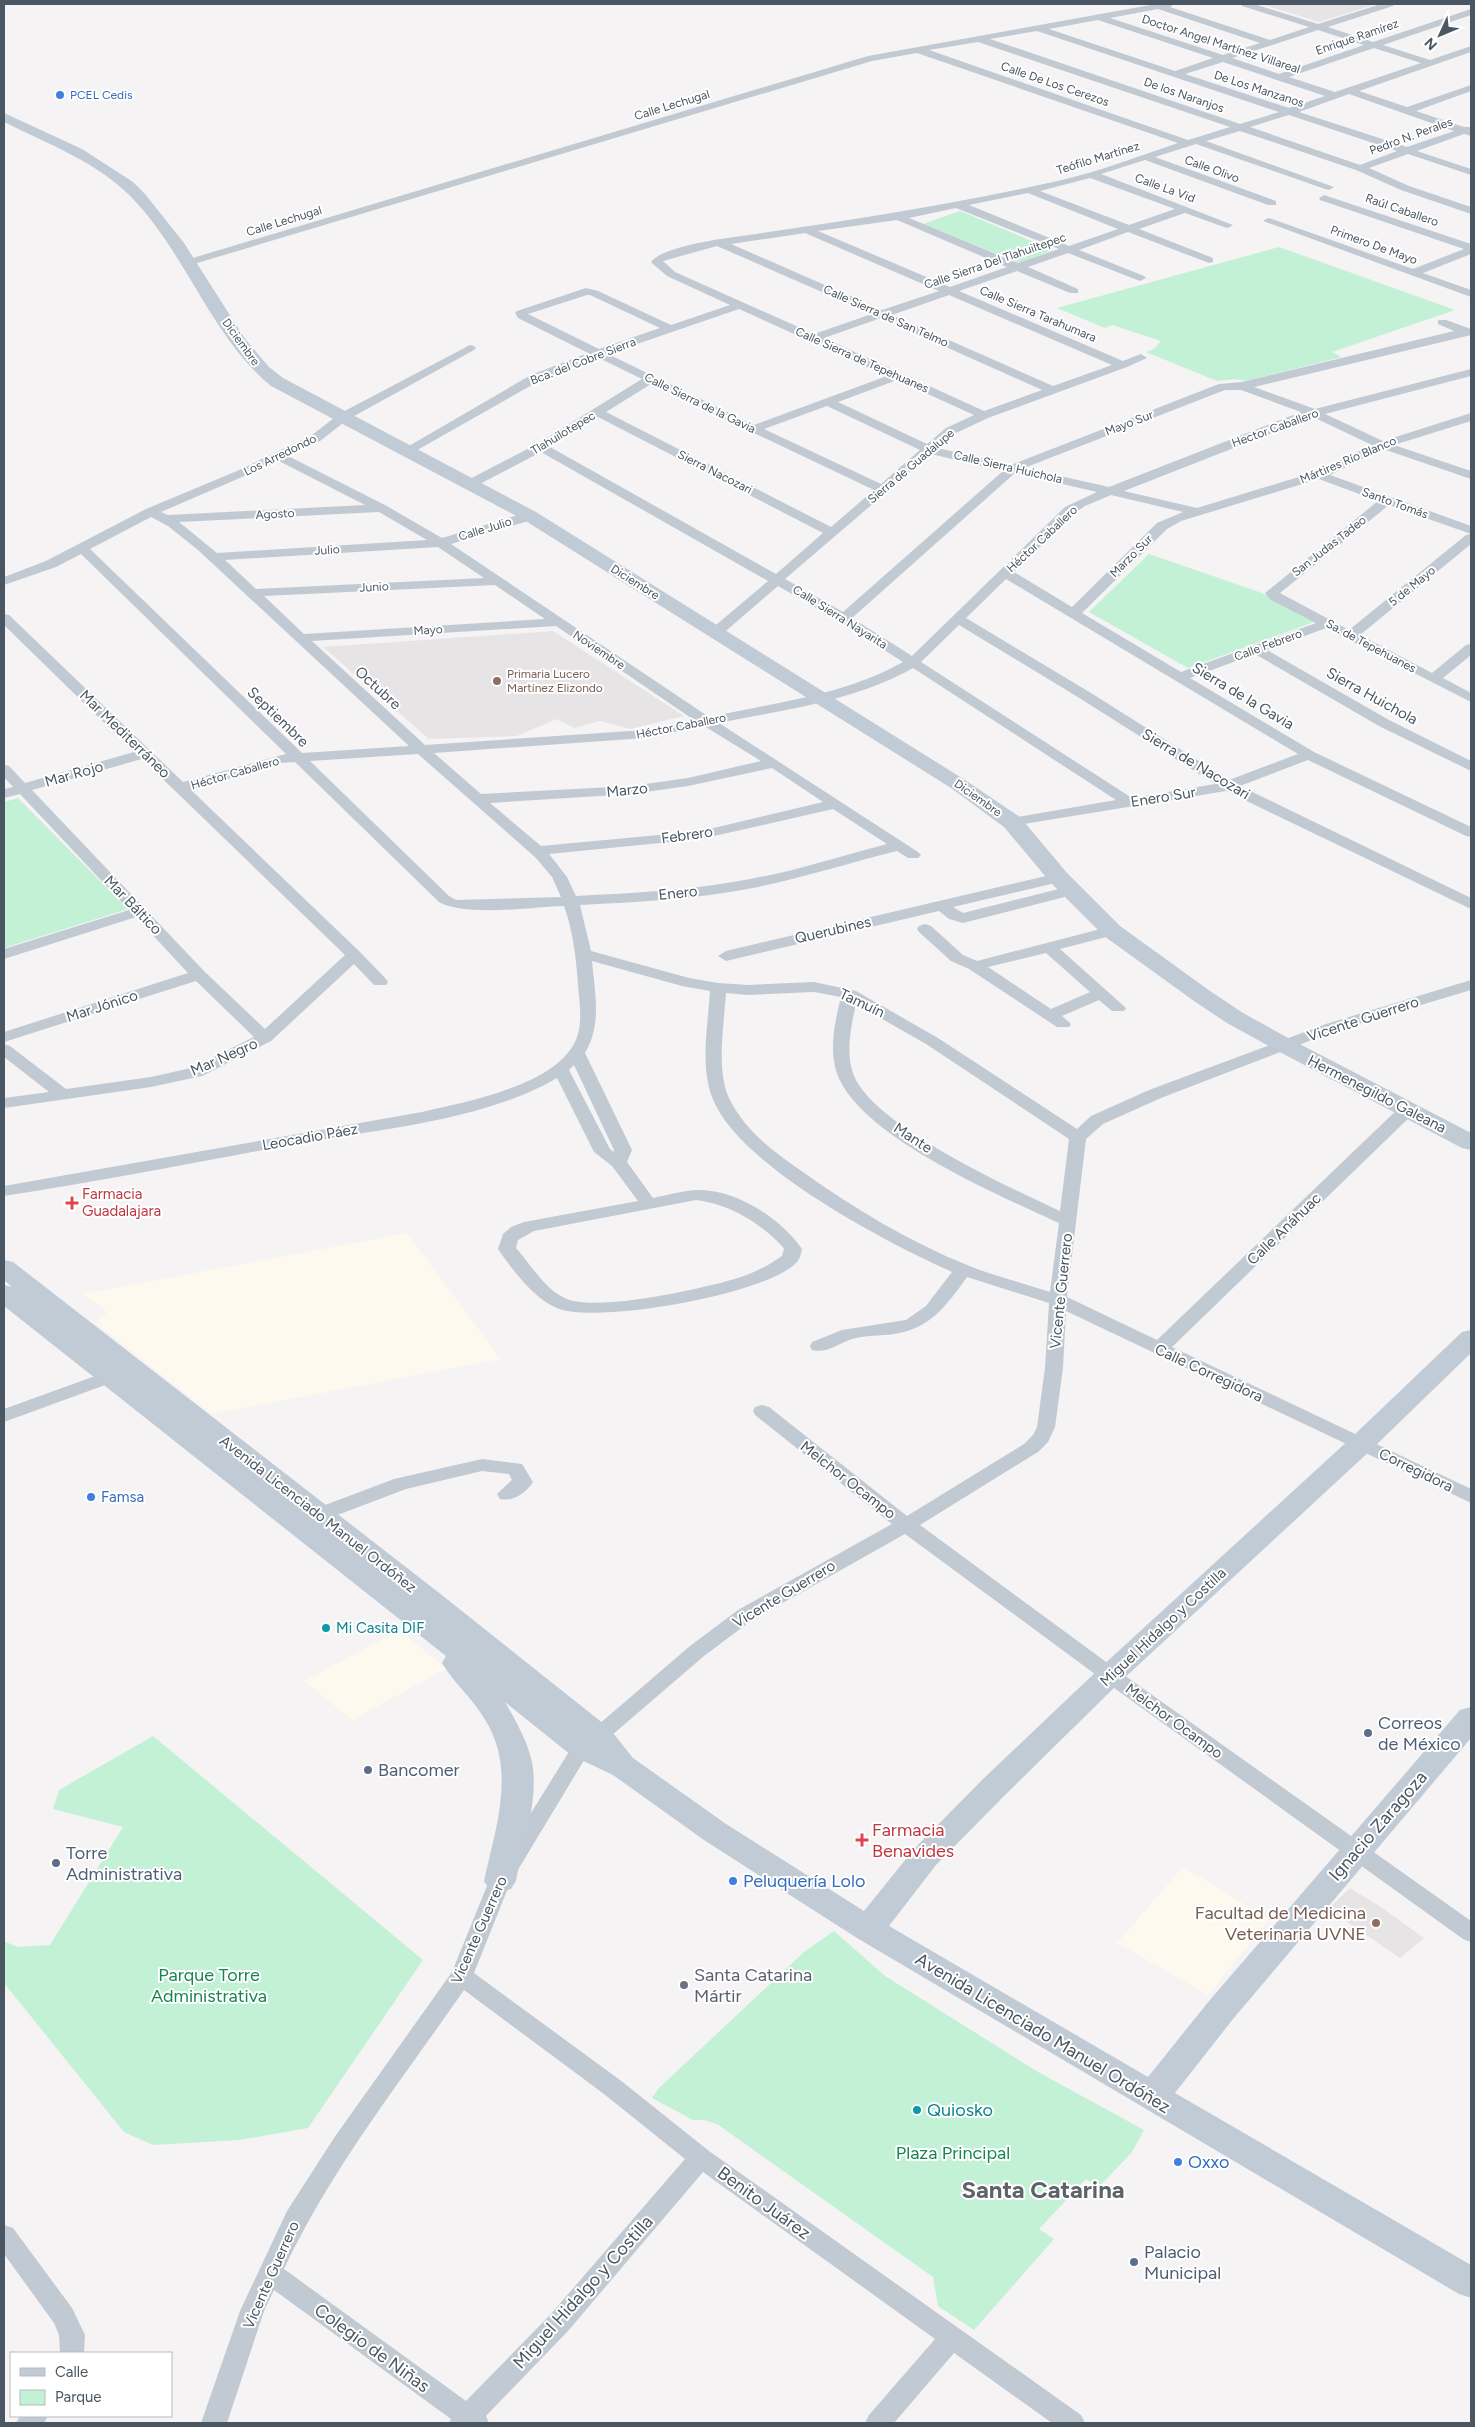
<svg xmlns="http://www.w3.org/2000/svg" width="1475" height="2427" viewBox="0 0 1475 2427" font-family="Figtree,sans-serif">
<style>
.commercial{fill:#fdf9ef}
.education{fill:#e6e4e5}
.green{fill:#c3f1d5}
.lines{fill:none;stroke-linecap:round;stroke-linejoin:round}
.street{fill:#c1cad2;fill-rule:evenodd}
.secondary{fill:#c1cbd6;fill-rule:evenodd}
.shop-dot{fill:#3f7fe0;stroke:#fff;stroke-width:2}
.education-dot{fill:#8d6e63;stroke:#fff;stroke-width:2}
.health-dot{fill:#e0444e;stroke:#fff;stroke-width:2}
.culture-dot{fill:#0f9aa8;stroke:#fff;stroke-width:2}
.service-dot{fill:#5c6f8a;stroke:#fff;stroke-width:2}
.worship-dot{fill:#6b7280;stroke:#fff;stroke-width:2}
.labels{text-anchor:middle;stroke-width:4;stroke-linejoin:round;paint-order:stroke}
.far-street-label{font-size:12px;fill:#4a5661;stroke:#fff}
.far-shop-label{font-size:12px;fill:#366cbe;stroke:#fff;text-anchor:start}
.far-education-label{font-size:12px;fill:#785e54;stroke:#fff;text-anchor:start}
.street-label{font-size:15px;fill:#4a5661;stroke:#fff}
.health-label{font-size:15px;fill:#be3a42;stroke:#fff;text-anchor:start}
.shop-label{font-size:15px;fill:#366cbe;stroke:#fff;text-anchor:start}
.culture-label{font-size:15px;fill:#0d838f;stroke:#fff;text-anchor:start}
.near-service-label{font-size:18px;fill:#4e5e75;stroke:#fff;text-anchor:start}
.near-street-label{font-size:18px;fill:#4a5661;stroke:#fff}
.near-health-label{font-size:18px;fill:#be3a42;stroke:#fff;text-anchor:start}
.near-shop-label{font-size:18px;fill:#366cbe;stroke:#fff;text-anchor:start}
.near-education-label{font-size:18px;fill:#785e54;stroke:#fff;text-anchor:end}
.near-park-label{font-size:18px;fill:#17864f;stroke:#fff}
.near-worship-label{font-size:18px;fill:#5b616d;stroke:#fff;text-anchor:start}
.near-culture-label{font-size:18px;fill:#0d838f;stroke:#fff;text-anchor:start}
.near-district-label{font-size:24px;font-weight:bold;fill:#5f6368;stroke:#fff}
</style>
<rect width="100%" height="100%" fill="#f5f3f3"/>
<path class="commercial" d="M407,1233L501,1359L212,1414L96,1323L107,1312L83,1294Z
M400,1630L446,1669L352,1720L304,1681Z
M1183,1867L1269,1919L1208,1995L1117,1943Z"/>
<path class="education" d="M1261,4H1377L1319,22Z
M553,631L684,716L630,729L600,721L574,728L557,719L517,736L429,739L323,647Z
M1350,1888L1381,1907L1424,1938L1400,1958L1328,1909Z"/>
<path class="green" d="M960,211L1053,250L1020,263L923,224Z
M1279,247L1455,310L1332,352L1342,357L1246,381L1236,379L1217,381L1146,352L1154,349L1161,341L1112,325L1105,328L1057,308Z
M1149,554L1262,593L1317,621L1188,668L1089,612Z
M18,798L128,909L4,948V802Z
M153,1736L423,1960L308,2128L239,2140L153,2145L124,2132L4,1983V1941L17,1947L50,1945L123,1827L53,1809L59,1790Z
M834,1931L885,1976L1038,2072L1144,2130L1132,2152L1099,2187L1086,2179L1039,2229L1054,2239L974,2330L938,2306L933,2277L717,2124L704,2120H693L652,2098L659,2088L804,1952Z"/>
<g class="lines">
<path class="street" d="M1156,4H1174L1170,7L1270,40L1309,27L1242,6L1241,4H1254L1318,24L1381,4H1394L1393,6L1328,27L1373,42L1471,9V15L1383,45L1430,60L1471,46V52L1359,91L1407,107L1471,85V91L1416,111L1464,127H1471V136L1464,134L1417,151L1471,169V175L1408,154L1369,168L1409,186L1471,207V214L1401,190L1356,170L1240,131L1206,141L1334,187L1329,190L1325,189L1196,144L1155,157L1276,201V205H1268L1145,160L1101,174L1233,225L1228,228L1224,227L1185,213L1139,229L1213,258V262L1209,263L1128,232L1079,250L1144,276L1146,278L1140,281L1068,253L1028,267L1078,289V293H1070L1017,271L959,291L1123,361L1141,354L1147,358L1127,367L988,418L954,434L937,448L1011,465L1219,384L1242,382L1454,331L1438,324V320H1446L1471,329V335L1254,387L1315,409L1471,369V376L1325,414L1383,441L1471,413V421L1394,445L1471,471V479L1383,449L1330,475L1471,526V534L1389,505L1280,593L1349,630L1466,535L1471,534V544L1360,635L1432,673L1466,645L1471,644V655L1443,678L1471,693V702L1326,628L1267,650L1389,720L1471,761V771L1379,726L1255,654L1190,678L1314,752L1471,827V837L1466,836L1308,760L1240,786L1471,898V909L1226,791L1012,826L1007,825L1005,822L1007,819L1012,818L1116,800L913,668C855,701 783,710 719,723L918,852L921,855L918,858H908L897,851C849,863 802,878 753,888C696,899 638,902 580,905L591,951L689,978L718,983L748,985L814,982L856,991L938,1038L1077,1129L1091,1116L1149,1090L1326,1024L1471,980V990L1338,1030L1161,1098L1103,1124L1086,1139L1067,1297L1157,1340L1402,1105H1414L1416,1109L1414,1113L1172,1347L1471,1489V1503L1066,1311L1063,1368L1055,1427L1048,1442L1038,1452L920,1525L1117,1670L1471,1921V1942L1463,1939L1103,1680L905,1534L752,1620L704,1656L605,1741L589,1752L510,1883L474,1973L620,2080L709,2151L1081,2415L1085,2423H1052L954,2353L894,2423H865L869,2415L935,2339L703,2172L568,2331L486,2416L489,2423H449L451,2419L274,2290L264,2311L227,2423H201L240,2311L287,2211L334,2138L452,1972L489,1881L575,1742L591,1731L690,1646L738,1610L892,1524L755,1415L753,1411L755,1407L762,1405L769,1407L907,1516L1024,1444L1033,1435L1037,1427L1045,1368L1049,1303L967,1277C947,1305 930,1329 894,1334C880,1336 866,1335 852,1339C839,1343 827,1354 812,1350L810,1346L812,1342L842,1330L906,1320L926,1306L952,1272C887,1243 737,1165 712,1097C700,1065 708,1025 710,991L682,986L592,961C595,994 602,1024 585,1053L632,1150L627,1162L653,1198C667,1195 682,1191 696,1190C734,1188 781,1218 802,1249C801,1254 800,1259 796,1263C767,1294 596,1325 557,1308C534,1299 512,1269 498,1249L503,1234L511,1227L524,1222L638,1201L612,1166L594,1152L557,1078C486,1120 382,1129 301,1143C202,1161 103,1181 4,1196V1186L422,1112C466,1102 560,1085 577,1037C583,1020 579,1001 578,984C576,957 573,931 564,906C533,907 465,917 439,902L295,762L281,763L191,790L360,952L386,979L388,982L386,985H374L354,964L271,1041L202,1076L151,1087L4,1108V1098L49,1092L4,1057V1044L10,1046L66,1089L151,1077L191,1068L254,1037L196,981L4,1042V1032L188,973L136,917L4,959V949L129,910L20,794L4,798V789L13,787L4,777V765L9,766L25,783L134,752L4,625V614L9,615L183,782L286,754L81,554L56,567L4,585V577L46,561L146,509L237,471L312,435L339,414L470,345L474,346L476,348L474,350L347,420L320,441L288,456L385,505L442,538L525,513H535L536,516L535,519L451,544L709,717C773,703 845,695 903,662L839,621L778,586L720,636H710L708,633L710,630L768,581L541,452L476,486H468L466,483L468,480L537,444L642,379L597,357L539,381L412,453H404L402,450L531,375L588,353L518,318L515,313L517,311L586,288L598,291L671,325L730,305L667,276L653,264L651,262C663,245 734,237 756,234C858,219 960,203 1062,180C1101,171 1139,156 1178,143L917,53L872,61L194,264H186L184,262L186,260L868,56ZM1158,9L1260,43L1223,55L1110,18ZM1098,20L1213,58L1175,71L1049,29ZM1318,30L1364,45L1279,74L1232,58ZM1037,31L1279,112L1240,124L990,39ZM978,42L1230,127L1188,140L929,50ZM1374,48L1421,63L1335,92L1289,77ZM1223,62L1325,96L1289,108L1185,74ZM1349,94L1454,131L1407,147L1299,112ZM1289,115L1397,151L1360,165L1250,127ZM1090,178L1175,209L1129,225L1040,191ZM1028,193L1118,229L1069,246L969,205ZM956,208L1059,249L1018,263L909,218ZM897,220L1007,267L950,287L818,231ZM805,233L939,291L882,310L731,244ZM717,246L872,314L814,334L675,272L663,261ZM587,295H590L660,328L599,349L528,314ZM949,295L1112,365L1053,386L892,315ZM739,309L887,376L754,425L608,354ZM881,318L1042,390L984,411L824,338ZM897,380L974,415L946,428L927,444L838,402ZM651,384L874,490L831,527L606,412ZM1225,390H1241L1301,412L1109,487L1024,468ZM827,406L920,450L881,484L764,429ZM598,417L823,533L776,574L550,447ZM1313,417L1372,445L1315,472L1197,508L1124,491ZM931,454L1003,471L843,612L785,579ZM279,461L365,505L168,515L161,512ZM1015,473L1097,492L1065,507L912,656L852,618ZM1319,479L1378,501L1265,593L1271,600L1316,623L1181,672L1082,613L1167,529L1181,521ZM1111,495L1183,512L1157,523L1072,607L1014,572L1075,513L1085,506ZM379,512L427,540L217,553L179,522ZM151,517L168,526L198,550L409,746L302,753L90,549ZM438,547L484,578L256,589L225,560ZM1006,579L1298,754L1229,780L1091,693L966,618ZM495,585L545,619L304,634L264,596ZM959,625L1081,699L1215,784L1132,798L921,662ZM556,626L694,720L645,730L425,745L312,641ZM704,726L761,761L688,778L631,786L481,794L434,753L645,738ZM418,754L536,858L552,877L561,897L456,900L449,896L310,761ZM142,759L345,955L265,1029L205,972L32,790ZM772,768L823,802L701,831L541,846L490,803L631,794L688,786ZM833,809L887,844C841,856 796,871 750,879C693,890 634,893 576,896L567,877L549,854L701,839ZM814,992L841,997C835,1021 828,1052 838,1076C863,1138 999,1195 1059,1223L1050,1292C1023,1283 994,1276 967,1265C908,1241 855,1209 803,1172C774,1152 745,1131 729,1098C716,1070 724,1024 726,993L748,995ZM856,1004L926,1044L1069,1139L1060,1211C1009,1187 876,1127 854,1076C845,1054 851,1026 856,1004ZM574,1065L614,1150V1152L610,1149L569,1070ZM696,1200C729,1204 759,1222 782,1246L784,1249L782,1256C769,1265 756,1272 741,1277C707,1288 599,1312 567,1299C546,1291 531,1265 516,1248L518,1240L534,1231ZM464,1990L604,2094L685,2159L550,2315L466,2401L284,2269C331,2169 401,2081 464,1990Z
M1324,195L1471,244V254L1423,273L1471,290V297L1263,221L1268,218L1272,219L1413,269L1464,249L1320,200L1319,198Z
M1059,873L1064,875L1067,878L1064,881L953,907L963,913L1071,886L1079,891L1076,894L963,923L949,919L939,911L726,961L718,956L726,951Z
M925,924L931,926L963,955L977,961L1112,926L1118,928L1120,931L1118,934L1060,949L1126,1008L1124,1011H1112L1099,1000L1062,1016L1071,1024L1069,1027H1057L969,969L951,961L919,932L917,929L919,926ZM1046,953L1090,992L1051,1009L988,967Z
M120,1367L127,1369L129,1373L127,1377L4,1422V1409Z
M482,1459L522,1464L533,1482C526,1493 513,1502 500,1499L497,1494L512,1480L509,1474L482,1471L406,1489L311,1525L304,1523L301,1518L304,1513L394,1479Z
M4,2225L13,2228L72,2308L85,2335L84,2353H60L59,2335L54,2323L4,2254Z
M20,2416H48L44,2423H16Z"/>
<path class="secondary" d="M4,113L82,149L133,182L145,194L184,243L245,339L269,367L283,378L536,512L965,780L1020,817L1067,873L1120,926L1210,991L1243,1013L1292,1040L1471,1133V1150L1462,1148L1276,1050L1227,1023L1194,1001L1104,936L1051,883L1004,827L951,788L524,520L271,386C211,336 187,256 134,200C100,163 48,144 4,122Z
M4,1260L13,1262L438,1592L609,1728L633,1758L726,1824L864,1911L914,1849L982,1780L1100,1668L1352,1437L1462,1332L1471,1330V1353L1372,1449L1120,1682L1004,1796L936,1865L889,1926L1148,2077L1209,2001L1460,1710L1471,1707V1738L1233,2019L1175,2093L1471,2265V2298L1459,2294L857,1938L704,1840L613,1775L571,1755L505,1702C516,1721 527,1740 532,1762C539,1800 523,1844 516,1881L511,1889L500,1893L489,1889L484,1881C496,1826 517,1769 484,1718C472,1698 454,1683 442,1663L446,1656L4,1306V1285L12,1287L4,1280Z"/>
</g>
<g class="shop-dot">
<circle cx="60" cy="95" r="5"/>
<circle cx="91" cy="1497" r="5"/>
<circle cx="733" cy="1881" r="5"/>
<circle cx="1178" cy="2162" r="5"/>
</g>
<g class="education-dot">
<circle cx="497" cy="681" r="5"/>
<circle cx="1376" cy="1923" r="5"/>
</g>
<g class="health-dot">
<path d="M69.5 1195.5h5v5h5v5h-5v5h-5v-5h-5v-5h5z"/>
<path d="M859.5 1832.5h5v5h5v5h-5v5h-5v-5h-5v-5h5z"/>
</g>
<g class="culture-dot">
<circle cx="326" cy="1628" r="5"/>
<circle cx="917" cy="2110" r="5"/>
</g>
<g class="service-dot">
<circle cx="1368" cy="1733" r="5"/>
<circle cx="368" cy="1770" r="5"/>
<circle cx="56" cy="1863" r="5"/>
<circle cx="1134" cy="2262" r="5"/>
</g>
<circle class="worship-dot" cx="684" cy="1985" r="5"/>
<g class="labels">
<g class="far-street-label">
<text transform="translate(1357 37) rotate(-19)" y="4">Enrique Ramírez</text>
<text transform="translate(1221 44) rotate(18)" y="4">Doctor Angel Martínez Villareal</text>
<text transform="translate(1055 84) rotate(19)" y="4">Calle De Los Cerezos</text>
<text transform="translate(1259 89) rotate(18)" y="4">De Los Manzanos</text>
<text transform="translate(1184 95) rotate(19)" y="4">De los Naranjos</text>
<text transform="translate(672 105) rotate(-17)" y="4">Calle Lechugal</text>
<text transform="translate(1411 136) rotate(-20)" y="4">Pedro N. Perales</text>
<text transform="translate(1098 158) rotate(-17)" y="4">Teófilo Martínez</text>
<text transform="translate(1212 169) rotate(20)" y="4">Calle Olivo</text>
<text transform="translate(1165 188) rotate(20)" y="4">Calle La Vid</text>
<text transform="translate(1402 210) rotate(19)" y="4">Raúl Caballero</text>
<text transform="translate(284 221) rotate(-17)" y="4">Calle Lechugal</text>
<text transform="translate(1374 245) rotate(20)" y="4">Primero De Mayo</text>
<text transform="translate(995 261) rotate(-19)" y="4">Calle Sierra Del Tlahuiltepec</text>
<text transform="translate(1038 314) rotate(23)" y="4">Calle Sierra Tarahumara</text>
<text transform="translate(886 316) rotate(24)" y="4">Calle Sierra de San Telmo</text>
<text transform="translate(241 342) rotate(54)" y="4">Diciembre</text>
<text transform="translate(862 360) rotate(24)" y="4">Calle Sierra de Tepehuanes</text>
<text transform="translate(583 361) rotate(-21)" y="4">Bca. del Cobre Sierra</text>
<text transform="translate(700 403) rotate(26)" y="4">Calle Sierra de la Gavia</text>
<text transform="translate(1129 423) rotate(-21)" y="4">Mayo Sur</text>
<text transform="translate(1275 428) rotate(-20)" y="4">Hector Caballero</text>
<text transform="translate(563 433) rotate(-31)" y="4">Tlahuilotepec</text>
<text transform="translate(280 455) rotate(-26)" y="4">Los Arredondo</text>
<text transform="translate(1348 460) rotate(-23)" y="4">Mártires Río Blanco</text>
<text transform="translate(911 466) rotate(-40)" y="4">Sierra de Guadalupe</text>
<text transform="translate(1008 467) rotate(13)" y="4">Calle Sierra Huichola</text>
<text transform="translate(715 472) rotate(27)" y="4">Sierra Nacozari</text>
<text transform="translate(1395 503) rotate(20)" y="4">Santo Tomás</text>
<text transform="translate(275 514) rotate(-3)" y="4">Agosto</text>
<text transform="translate(485 529) rotate(-17)" y="4">Calle Julio</text>
<text transform="translate(1042 539) rotate(-43)" y="4">Héctor Caballero</text>
<text transform="translate(1329 546) rotate(-38)" y="4">San Judas Tadeo</text>
<text transform="translate(327 550) rotate(-4)" y="4">Julio</text>
<text transform="translate(1131 556) rotate(-45)" y="4">Marzo Sur</text>
<text transform="translate(635 582) rotate(32)" y="4">Diciembre</text>
<text transform="translate(1412 586) rotate(-39)" y="4">5 de Mayo</text>
<text transform="translate(374 587) rotate(-3)" y="4">Junio</text>
<text transform="translate(840 617) rotate(32)" y="4">Calle Sierra Nayarita</text>
<text transform="translate(428 630) rotate(-4)" y="4">Mayo</text>
<text transform="translate(1268 645) rotate(-20)" y="4">Calle Febrero</text>
<text transform="translate(1371 646) rotate(28)" y="4">Sa. de Tepehuanes</text>
<text transform="translate(599 650) rotate(34)" y="4">Noviembre</text>
<text transform="translate(681 726) rotate(-11)" y="4">Héctor Caballero</text>
<text transform="translate(235 773) rotate(-16)" y="4">Héctor Caballero</text>
<text transform="translate(978 798) rotate(35)" y="4">Diciembre</text>
</g>
<g class="far-shop-label">
<text x="70" y="99">PCEL Cedis</text>
</g>
<g class="far-education-label">
<text x="507" y="678">Primaria Lucero<tspan x="507" dy="14">Martínez Elizondo</tspan></text>
</g>
<g class="street-label">
<text transform="translate(378 688) rotate(42)" y="5">Octubre</text>
<text transform="translate(1243 696) rotate(31)" y="5">Sierra de la Gavia</text>
<text transform="translate(1372 696) rotate(29)" y="5">Sierra Huichola</text>
<text transform="translate(278 717) rotate(44)" y="5">Septiembre</text>
<text transform="translate(125 734) rotate(44)" y="5">Mar Mediterráneo</text>
<text transform="translate(1196 764) rotate(31)" y="5">Sierra de Nacozari</text>
<text transform="translate(74 774) rotate(-16)" y="5">Mar Rojo</text>
<text transform="translate(627 790) rotate(-6)" y="5">Marzo</text>
<text transform="translate(1163 797) rotate(-9)" y="5">Enero Sur</text>
<text transform="translate(687 835) rotate(-8)" y="5">Febrero</text>
<text transform="translate(678 893) rotate(-6)" y="5">Enero</text>
<text transform="translate(133 905) rotate(46)" y="5">Mar Báltico</text>
<text transform="translate(833 930) rotate(-13)" y="5">Querubines</text>
<text transform="translate(862 1003) rotate(25)" y="5">Tamuín</text>
<text transform="translate(102 1006) rotate(-18)" y="5">Mar Jónico</text>
<text transform="translate(1363 1019) rotate(-18)" y="5">Vicente Guerrero</text>
<text transform="translate(224 1057) rotate(-24)" y="5">Mar Negro</text>
<text transform="translate(1377 1094) rotate(27)" y="5">Hermenegildo Galeana</text>
<text transform="translate(310 1137) rotate(-10)" y="5">Leocadio Páez</text>
<text transform="translate(913 1138) rotate(33)" y="5">Mante</text>
<text transform="translate(1284 1229) rotate(-44)" y="5">Calle Anáhuac</text>
<text transform="translate(1061 1291) rotate(-84)" y="5">Vicente Guerrero</text>
<text transform="translate(1209 1373) rotate(25)" y="5">Calle Corregidora</text>
<text transform="translate(1416 1470) rotate(26)" y="5">Corregidora</text>
<text transform="translate(848 1480) rotate(38)" y="5">Melchor Ocampo</text>
<text transform="translate(318 1514) rotate(38)" y="5">Avenida Licenciado Manuel Ordóñez</text>
<text transform="translate(784 1594) rotate(-31)" y="5">Vicente Guerrero</text>
<text transform="translate(1163 1627) rotate(-43)" y="5">Miguel Hidalgo y Costilla</text>
<text transform="translate(1174 1721) rotate(36)" y="5">Melchor Ocampo</text>
<text transform="translate(479 1930) rotate(-66)" y="5">Vicente Guerrero</text>
<text transform="translate(271 2275) rotate(-66)" y="5">Vicente Guerrero</text>
</g>
<g class="health-label">
<text x="82" y="1199">Farmacia<tspan x="82" dy="17">Guadalajara</tspan></text>
</g>
<g class="shop-label">
<text x="101" y="1502">Famsa</text>
</g>
<g class="culture-label">
<text x="336" y="1633">Mi Casita DIF</text>
</g>
<g class="near-service-label">
<text x="1378" y="1729">Correos<tspan x="1378" dy="21">de México</tspan></text>
<text x="378" y="1776">Bancomer</text>
<text x="66" y="1859">Torre<tspan x="66" dy="21">Administrativa</tspan></text>
<text x="1144" y="2258">Palacio<tspan x="1144" dy="21">Municipal</tspan></text>
</g>
<g class="near-street-label">
<text transform="translate(1378 1826) rotate(-49)" y="6">Ignacio Zaragoza</text>
<text transform="translate(1043 2033) rotate(31)" y="6">Avenida Licenciado Manuel Ordóñez</text>
<text transform="translate(764 2203) rotate(36)" y="6">Benito Juárez</text>
<text transform="translate(583 2292) rotate(-48)" y="6">Miguel Hidalgo y Costilla</text>
<text transform="translate(372 2348) rotate(36)" y="6">Colegio de Niñas</text>
</g>
<g class="near-health-label">
<text x="872" y="1836">Farmacia<tspan x="872" dy="21">Benavides</tspan></text>
</g>
<g class="near-shop-label">
<text x="743" y="1887">Peluquería Lolo</text>
<text x="1188" y="2168">Oxxo</text>
</g>
<g class="near-education-label">
<text x="1366" y="1919">Facultad de Medicina<tspan x="1366" dy="21">Veterinaria UVNE</tspan></text>
</g>
<g class="near-park-label">
<text x="209" y="1981">Parque Torre<tspan x="209" dy="21">Administrativa</tspan></text>
<text x="953" y="2159">Plaza Principal</text>
</g>
<g class="near-worship-label">
<text x="694" y="1981">Santa Catarina<tspan x="694" dy="21">Mártir</tspan></text>
</g>
<g class="near-culture-label">
<text x="927" y="2116">Quiosko</text>
</g>
<g class="near-district-label">
<text x="1043" y="2198">Santa Catarina</text>
</g>
</g>
<rect width="1475" height="2427" fill="none" stroke="#4a5661" stroke-width="10"/>
<rect x="10" y="2352" width="162" height="65" fill="#ffffff" stroke="#b7bbc0"/>
<rect x="20" y="2368" width="25" height="8" fill="#c1cbd6" stroke="#b7bbc0"/>
<text x="55" y="2377" font-size="15" fill="#4a5661">Calle</text>
<rect x="20" y="2390" width="25" height="15" fill="#c3f1d5" stroke="#b7bbc0"/>
<text x="55" y="2402" font-size="15" fill="#4a5661">Parque</text>
<g transform="translate(1440 35) rotate(226)" stroke="#ffffff" stroke-width="4" paint-order="stroke">
<path d="M0-4L9 19L0 12L-9 19Z" fill="#4a5661"/>
<text y="-8" font-size="14" font-weight="bold" text-anchor="middle" fill="#4a5661">N</text>
</g>
</svg>
